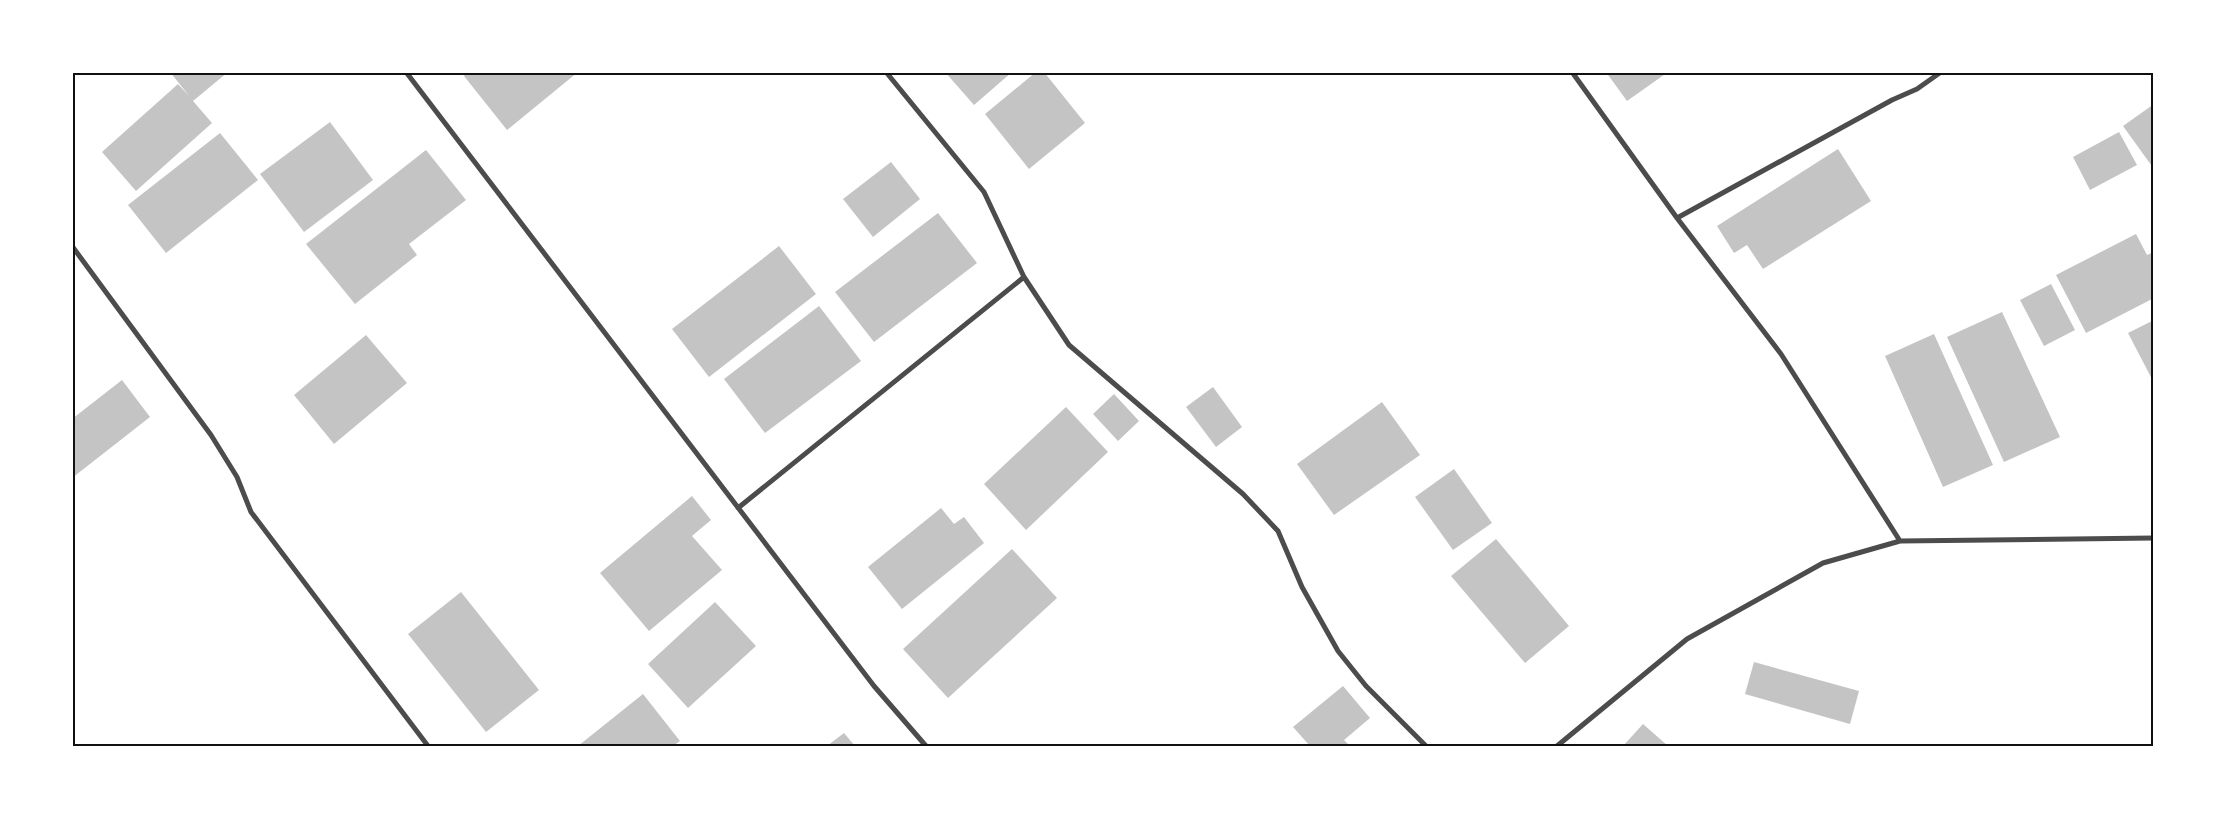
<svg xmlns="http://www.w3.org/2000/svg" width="2226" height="819" viewBox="0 0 2226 819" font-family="Spectral,serif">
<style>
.building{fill:#c4c4c4}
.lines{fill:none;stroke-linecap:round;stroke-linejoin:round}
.minor{stroke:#4c4c4c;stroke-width:5}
.neatline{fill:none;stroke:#111;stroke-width:2}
</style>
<rect width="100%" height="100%" fill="#fff"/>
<path class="building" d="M170,72H228L193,101L212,123L136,191L102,152L178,84L190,97Z
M467,72H578L507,130L464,76Z
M945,72H1012L974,105Z
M1036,72H1044L1085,123L1029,169L985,114Z
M1606,72H1668L1627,101Z
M2154,104V169L2123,126Z
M330,122L373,180L304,232L260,174Z
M2119,132L2137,165L2090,190L2073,157Z
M220,133L258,180L166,253L128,205Z
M1838,149L1871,201L1763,269L1747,245L1734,253L1717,226Z
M426,150L466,200L409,244L417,255L355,304L306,244Z
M891,162L920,199L873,237L843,199Z
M938,213L977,263L874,342L835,292Z
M2136,234L2147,255L2154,252V298L2086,333L2056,275Z
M779,246L816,294L709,377L672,329Z
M2051,284L2075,330L2044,346L2020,300Z
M819,306L861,361L765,433L724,379Z
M2002,312L2060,437L2004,462L1947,337Z
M2154,320V383L2128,333Z
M1934,334L1993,465L1943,487L1885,356Z
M366,335L407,383L334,444L294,395Z
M122,380L150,417L72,478V419Z
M1213,387L1242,427L1216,447L1186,407Z
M1114,394L1139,421L1118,441L1093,414Z
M1382,402L1420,455L1334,515L1297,464Z
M1066,407L1108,452L1026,530L984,484Z
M1454,469L1492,523L1453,550L1415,497Z
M692,496L711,520L692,536L722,570L649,631L600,573Z
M941,508L954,524L964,517L984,543L902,609L868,567Z
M1496,539L1569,626L1525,663L1451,576Z
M1012,549L1057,598L948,698L903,649Z
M461,592L539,690L486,732L408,634Z
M715,602L756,646L688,708L648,664Z
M1754,662L1859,691L1850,724L1745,694Z
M1343,686L1370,718L1344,740L1350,746H1310L1293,727Z
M643,694L680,741L673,746H578Z
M1643,724L1668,746H1623Z
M844,733L855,746H827Z"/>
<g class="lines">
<path class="minor" d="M406,72L874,686L926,746
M886,72L984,192L1024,277L1069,345L1243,494L1278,531L1302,587L1338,651L1366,686L1426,746
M1572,72L1677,218L1781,354L1900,541
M1677,218L1892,100L1917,89L1941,72
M72,246L211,435L237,477L251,512L428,746
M738,508L1024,277
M1557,746L1687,639L1823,563L1900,541L2154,538"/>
</g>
<rect width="2226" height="819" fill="none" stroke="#ffffff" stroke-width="148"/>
<rect x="74" y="74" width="2078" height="671" class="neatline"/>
</svg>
